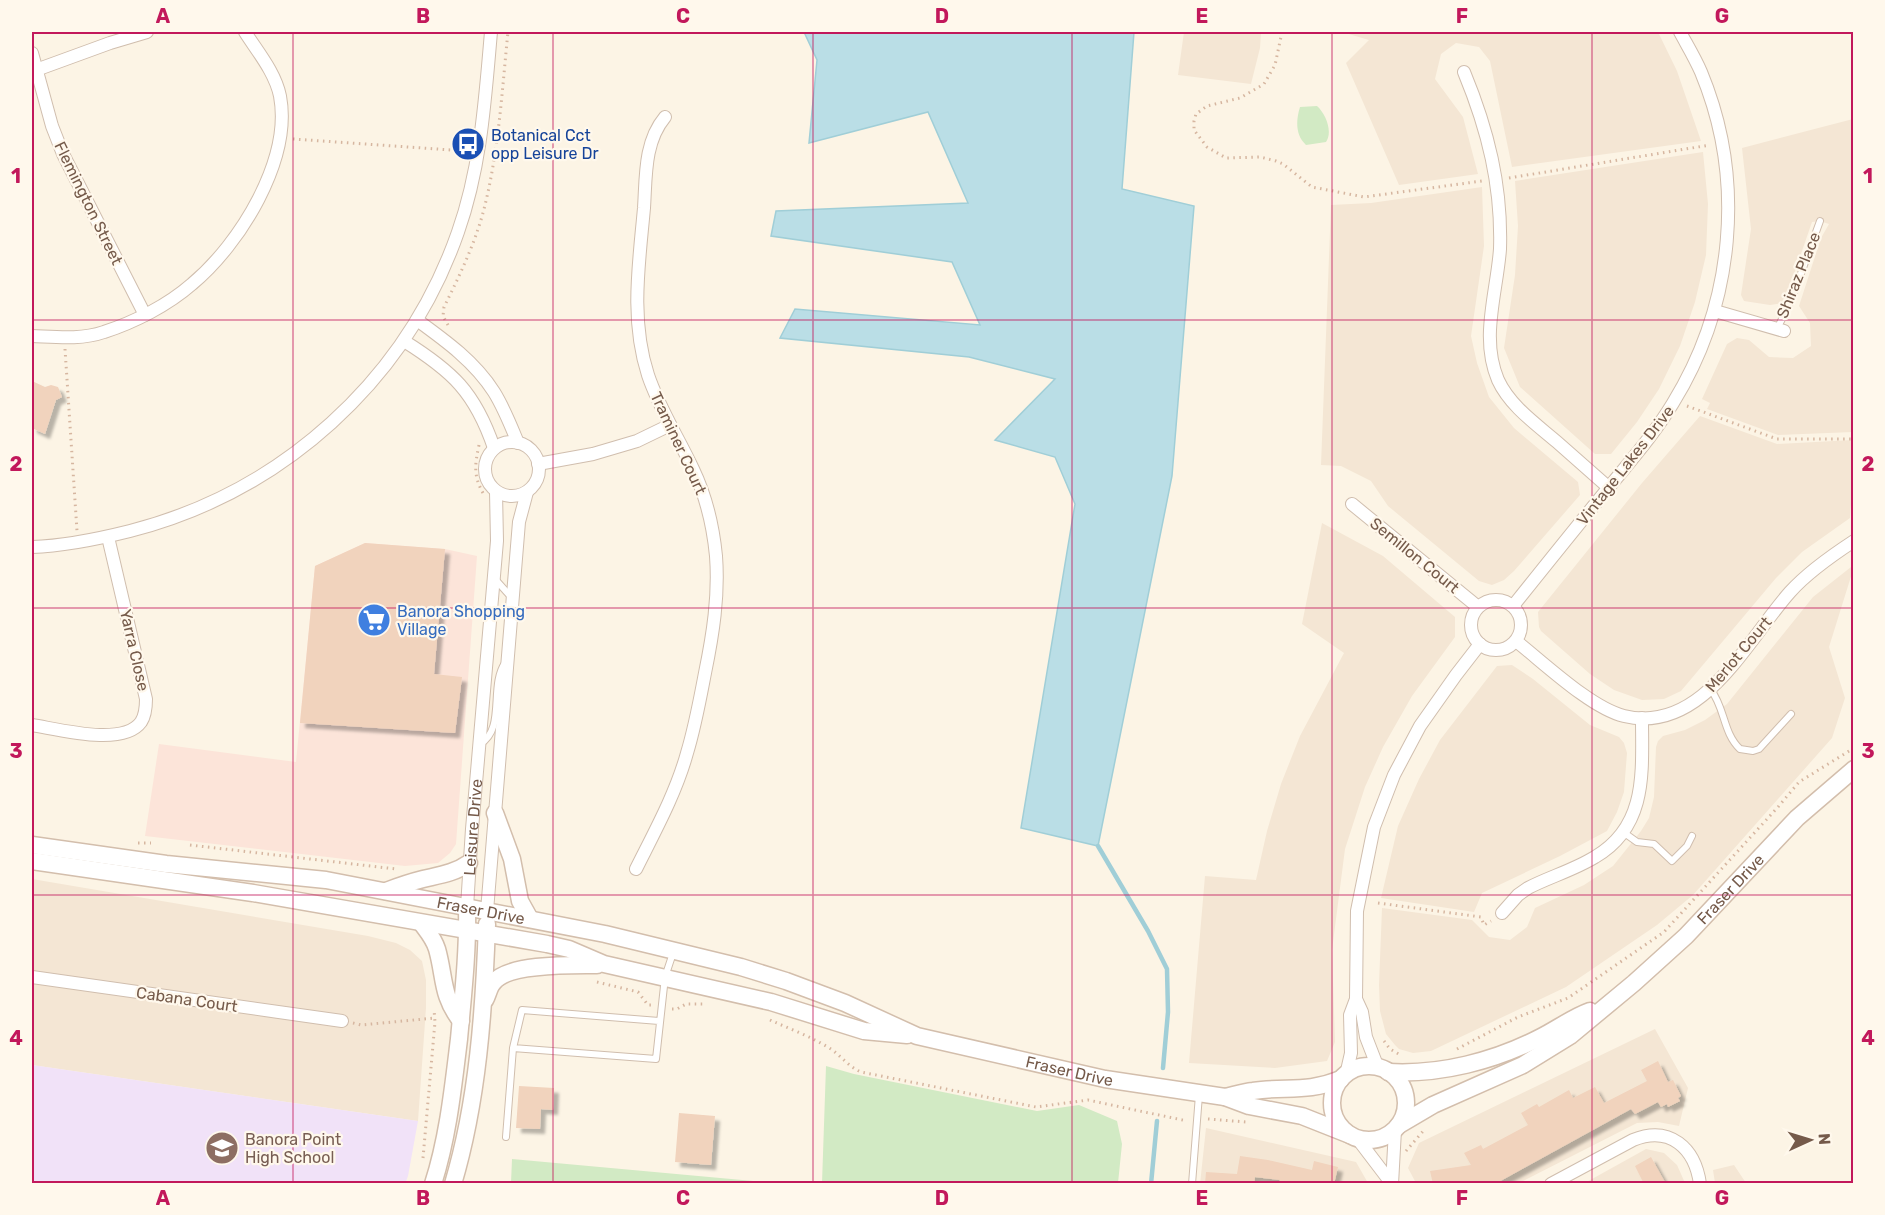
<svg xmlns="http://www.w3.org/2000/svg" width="1885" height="1215" viewBox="0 0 1885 1215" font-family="Rubik,sans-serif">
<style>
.residential{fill:#f4e6d4}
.commercial{fill:#fce4d9}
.education{fill:#f1e2f8}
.green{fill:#d2eac4}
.water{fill:#badee6;stroke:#a0ced7;stroke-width:1.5}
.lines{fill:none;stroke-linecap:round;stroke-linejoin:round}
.stream{stroke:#a0ced7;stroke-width:4.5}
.building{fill:#f1d3bd;filter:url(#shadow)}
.lane-casing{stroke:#d0beae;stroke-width:8}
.street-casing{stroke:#d0beae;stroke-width:14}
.secondary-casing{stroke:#d3beac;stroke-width:19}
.path{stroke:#d6b6a0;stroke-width:3;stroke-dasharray:1.5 4.5;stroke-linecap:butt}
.lane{stroke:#fff;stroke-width:6}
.street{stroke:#fff;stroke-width:12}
.secondary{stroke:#fff;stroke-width:16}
.grid{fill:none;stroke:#c2185b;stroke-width:1.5;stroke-opacity:0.55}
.labels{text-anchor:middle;stroke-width:4.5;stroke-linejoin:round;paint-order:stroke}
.transit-label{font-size:16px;fill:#164399;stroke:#fff8ec;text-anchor:start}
.street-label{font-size:16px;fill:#755a4a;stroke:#fff8ec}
.shop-label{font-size:16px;fill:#366cbe;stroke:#fff8ec;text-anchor:start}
.education-label{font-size:16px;fill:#785e54;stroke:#fff8ec;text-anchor:start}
.neatline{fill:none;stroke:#c2185b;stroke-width:2}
.grid-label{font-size:20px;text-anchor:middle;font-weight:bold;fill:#c2185b}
</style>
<defs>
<filter id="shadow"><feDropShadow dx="5" dy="5" stdDeviation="1.5" flood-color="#0004"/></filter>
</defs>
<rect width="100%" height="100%" fill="#fcf4e5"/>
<path class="residential" d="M1184,32H1261L1260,48L1251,84L1178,75Z
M1342,32H1658L1677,71L1701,141L1512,167L1490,61L1479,47L1456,43L1441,54L1435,79L1463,117L1478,174L1399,185L1346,63L1369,40Z
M1853,119V432L1778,435L1707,409L1710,403L1702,399L1727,344L1737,338L1749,340L1769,357L1793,358L1811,346L1810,323L1799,306L1821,238L1829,224L1820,221L1812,222L1784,303L1770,305L1744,301L1741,295L1751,229L1742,148Z
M1703,152L1708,204L1706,255L1695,302L1680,346L1659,389L1637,422L1611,454H1595L1520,387L1504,348L1515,275L1518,226L1515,181Z
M1482,187L1484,246L1471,336L1477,363L1489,397L1514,428L1578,482L1580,495L1514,571L1504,580L1492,585L1479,581L1388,506L1371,481L1341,466L1321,465L1331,205L1371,203Z
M1700,416L1777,444L1853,440V476L1850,518L1802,552L1776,578L1681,691L1664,699L1642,700L1614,690L1590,674L1541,631L1539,627L1538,612L1642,483Z
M1322,523L1383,556L1455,617V637L1412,696L1383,747L1365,787L1345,849L1332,950L1335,1042L1327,1061L1275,1068L1189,1063L1205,876L1256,880L1267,831L1281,784L1300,736L1344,653L1302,624Z
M1851,567L1853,568V570L1829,647L1845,698L1832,738L1693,895L1657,925L1566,987L1431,1051L1413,1053L1399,1049L1395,1045L1386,1034L1380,1011L1379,985L1382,908L1472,920L1489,937L1510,940L1527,927L1535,908L1584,885L1613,866L1641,831L1649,818L1654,797L1656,747L1658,741L1663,736L1685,730L1705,720L1727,704L1813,597Z
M1512,665L1533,679L1590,725L1619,737L1624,743L1627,753L1624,792L1617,812L1607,831L1560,856L1482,893L1474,912L1381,898L1398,826L1419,779L1440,740L1497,666Z
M32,879L368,936L396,943L410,950L422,961L426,980V1008L418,1121L32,1065Z
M1655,1029L1688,1088L1679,1126L1658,1122L1637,1123L1519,1183H1416L1408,1168L1419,1143Z
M1206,1128L1356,1162L1368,1183L1200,1184Z
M1646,1149L1664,1153L1677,1165L1685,1183L1583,1184Z
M1734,1165L1746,1183H1715L1713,1170Z"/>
<path class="commercial" d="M365,543L445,549L477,556L456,844L450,853L438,863L405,866L145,836L159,744L296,762L315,566Z"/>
<path class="education" d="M32,1065L418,1121L408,1176L405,1184L32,1183Z"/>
<path class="green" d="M1317,106C1326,114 1333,132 1326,142L1306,145C1295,135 1296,120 1300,107Z
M826,1066L854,1074L1037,1111L1079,1105L1117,1121L1122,1144L1118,1183H822Z
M512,1159L775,1183H511Z"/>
<path class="water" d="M804,32H1134L1122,189L1194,206L1172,476L1098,846L1021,828L1075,504L1055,457L995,440L1055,379L969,357L780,338L795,309L980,325L952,262L771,236L776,211L968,203L928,112L809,143L817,60Z"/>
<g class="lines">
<path class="stream" d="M1098,846L1148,931L1167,969L1168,1012L1163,1068
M1151,1184L1157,1121"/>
</g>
<path class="building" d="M32,381L45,387L51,385L58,387L62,397L56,400L45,434L32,428Z
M365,543L445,549L434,674L462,677L455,733L300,723L315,566Z
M1658,1061L1668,1082L1673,1080L1681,1096L1678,1098L1680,1101L1668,1107L1667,1104L1661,1107L1658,1102L1635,1114L1631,1109L1495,1184H1433L1430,1171L1471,1165L1464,1153L1481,1145L1483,1149L1528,1125L1521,1113L1537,1104L1539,1107L1569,1090L1573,1098L1595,1087L1604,1103L1647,1081L1641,1070Z
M519,1086L554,1088L553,1110L541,1109L540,1129L516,1128Z
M679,1113L715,1116L711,1165L675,1162Z
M1240,1156L1268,1160L1312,1170L1314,1161L1338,1167L1334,1184H1279L1280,1180L1255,1177L1254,1184H1205L1206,1172L1237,1174Z
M1651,1157L1666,1184H1644L1635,1166Z"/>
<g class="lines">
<defs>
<path id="lane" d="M1777,329L1791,301L1820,221
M495,579L512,598
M1711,690C1725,708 1723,733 1740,749L1753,751L1759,749L1791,714
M480,744C506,729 489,686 505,663
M1623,832L1637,842L1654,844L1672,861L1687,846L1692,836
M513,1048L522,1010L659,1021
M506,1137L513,1048L656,1059L665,977L673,953
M1192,1184L1199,1095"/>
<g id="street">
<path d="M32,53L52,126L63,154L145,315"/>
<path d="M36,70L110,43L147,32"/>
<path d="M1464,72C1488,130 1502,186 1500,249C1497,292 1480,338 1498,380C1510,406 1536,424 1557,442C1574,457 1591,472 1608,487"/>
<path d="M1715,311L1784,331"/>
<path d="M417,320C446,341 475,362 494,392C504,408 511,426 518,443"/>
<path d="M32,336C56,337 81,340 104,332C135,322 168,305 192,284C240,244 292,160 280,96C275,72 257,51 245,32"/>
<path d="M404,341C452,371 475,392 494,448"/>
<circle cx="512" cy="469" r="27"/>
<path d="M538,464L593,454L637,441L670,425"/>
<path d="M1352,504L1478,607"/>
<path d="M32,547C64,546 98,539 130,531C282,492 406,381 458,232C481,167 485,100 491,32"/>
<circle cx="1496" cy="625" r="25"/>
<path d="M1513,606C1545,566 1577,526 1610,486C1632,459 1655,433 1673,403C1734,304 1746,180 1701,72C1695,58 1687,45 1680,32"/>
<path d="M1516,641C1544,663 1591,708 1624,716C1702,735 1747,640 1790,592C1808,572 1831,556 1854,541"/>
<path d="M32,725C58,729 123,747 141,722C145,716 146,707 146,699L108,537"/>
<path d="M636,869C655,831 676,793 687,753C695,727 700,699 705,673C713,634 719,596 716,556C713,525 706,496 693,469C678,437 659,408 648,375C630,319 639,264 644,208C646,177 644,142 665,117"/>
<path id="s1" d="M467,907L472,829L497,541L496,492"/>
<path d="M487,911L519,522L527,492"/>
<path d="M1502,913L1518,895L1528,888C1549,877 1574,870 1595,857C1648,826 1642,771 1642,718"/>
<path d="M32,977L342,1021"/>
<path d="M1356,999L1362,1012L1366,1037L1378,1068"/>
<path d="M1346,1075L1351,1053L1350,1015L1356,999L1357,911L1374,827L1394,775L1420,726L1456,675L1480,644"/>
<path d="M1357,1138L1392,1184"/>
<path d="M1392,1184L1395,1130"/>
<path d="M1551,1184L1633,1140C1670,1125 1695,1148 1700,1184"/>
</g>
<g id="secondary">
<path d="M495,813L512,859L520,901L530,919"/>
<path id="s2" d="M32,845L166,864L326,880L605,934L741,967L786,981L845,1003L917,1036L1105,1079L1225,1097L1249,1106L1302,1116L1350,1135"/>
<path d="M32,861L253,893L547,944L569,949L604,964L771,1002L864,1031L907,1035"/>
<path d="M386,891C399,886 411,882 423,879C440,875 455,873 469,863"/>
<path d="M422,924C428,932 434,939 437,949C445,977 441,996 461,1021"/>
<path d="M485,1000C488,995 489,987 493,983C507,963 573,965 597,965"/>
<circle cx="1369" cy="1103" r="37"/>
<path d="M1388,1072C1440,1075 1495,1061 1541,1037C1557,1029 1573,1017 1590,1011"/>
<path d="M1225,1097C1234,1095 1243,1092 1253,1091C1286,1086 1307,1093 1341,1079"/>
<path id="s3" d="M1399,1125L1433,1105L1523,1065L1570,1036L1634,983L1686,936L1797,818L1854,769"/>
<path d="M433,1184C448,1137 453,1088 459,1039C463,995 468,952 467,907"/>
<path d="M453,1184C478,1100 484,1010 487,924"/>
</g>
</defs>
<use href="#lane" class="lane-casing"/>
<use href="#street" class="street-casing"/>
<use href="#secondary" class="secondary-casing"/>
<path class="path" d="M1282,32L1275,65L1264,84L1240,98L1207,106L1196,114L1194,121V130L1207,147L1226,158L1260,157L1276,161L1283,164L1312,187L1364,197L1482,181
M293,139L466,151
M1509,178L1710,145
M448,325L443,316L444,307C460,275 477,239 485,205C499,148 502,90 508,32
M65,349L77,531
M1687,406L1777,439H1854
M479,445C475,464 473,475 483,493
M138,843H151
M190,845L396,869
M1378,903L1481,917L1484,925L1491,921
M597,982L638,992L648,1005H651
M672,1009H677L686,1004H703
M770,1020C790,1029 812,1037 831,1049C842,1057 849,1067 861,1072L1036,1107L1088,1100L1187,1121
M353,1023L361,1025L435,1018
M1384,1041L1390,1049L1402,1056
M1457,1049L1518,1017L1568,998L1664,932L1778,807L1799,782L1854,748
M1208,1119L1246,1122
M1406,1151L1425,1129
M423,1158L435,1022L434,1009"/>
<use href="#lane" class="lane"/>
<use href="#street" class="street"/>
<use href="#secondary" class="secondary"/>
</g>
<path class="grid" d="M293,32V1184M553,32V1184M813,32V1184M1072,32V1184M1332,32V1184M1592,32V1184M32,320H1854M32,608H1854M32,895H1854"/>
<defs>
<symbol id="bus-disc" viewBox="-11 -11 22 22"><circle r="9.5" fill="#1a4fb4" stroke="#fff8ec"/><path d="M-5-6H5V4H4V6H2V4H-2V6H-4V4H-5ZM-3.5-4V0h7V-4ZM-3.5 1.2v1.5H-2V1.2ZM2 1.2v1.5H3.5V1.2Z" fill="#fff"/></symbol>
<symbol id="supermarket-disc" viewBox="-11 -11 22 22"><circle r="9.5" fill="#3f7fe0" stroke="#fff8ec"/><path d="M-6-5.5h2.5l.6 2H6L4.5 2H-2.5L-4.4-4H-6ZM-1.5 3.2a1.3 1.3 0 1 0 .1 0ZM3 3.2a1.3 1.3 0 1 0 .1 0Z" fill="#fff"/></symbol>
<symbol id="school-disc" viewBox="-11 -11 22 22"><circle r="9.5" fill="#8d6e63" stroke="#fff8ec"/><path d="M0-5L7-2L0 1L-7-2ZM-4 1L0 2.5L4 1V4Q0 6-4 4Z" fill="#fff"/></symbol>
</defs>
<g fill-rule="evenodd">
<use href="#bus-disc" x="449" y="125" width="38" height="38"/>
<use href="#supermarket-disc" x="355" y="601" width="38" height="38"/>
<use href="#school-disc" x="203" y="1129" width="38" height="38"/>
</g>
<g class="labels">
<g class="transit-label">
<text x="491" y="141">Botanical Cct<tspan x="491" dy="18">opp Leisure Dr</tspan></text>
</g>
<g class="street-label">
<text transform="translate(89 203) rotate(64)" y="6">Flemington Street</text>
<text transform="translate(1798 275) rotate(-68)" y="6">Shiraz Place</text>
<text transform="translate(679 443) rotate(65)" y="6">Traminer Court</text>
<text transform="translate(1625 465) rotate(-52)" y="6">Vintage Lakes Drive</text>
<text transform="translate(1415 555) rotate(39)" y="6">Semillon Court</text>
<text transform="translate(135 650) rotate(77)" y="6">Yarra Close</text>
<text transform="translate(1738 654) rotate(-50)" y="6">Merlot Court</text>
<text dy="6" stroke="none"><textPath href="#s1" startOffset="80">Leisure Drive</textPath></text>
<text dy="6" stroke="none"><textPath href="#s3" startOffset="411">Fraser Drive</textPath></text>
<text dy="6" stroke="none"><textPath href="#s2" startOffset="454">Fraser Drive</textPath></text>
<text transform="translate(187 999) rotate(8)" y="6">Cabana Court</text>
<text dy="6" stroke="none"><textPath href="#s2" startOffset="1066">Fraser Drive</textPath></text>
</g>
<g class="shop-label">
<text x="397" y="617">Banora Shopping<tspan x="397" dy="18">Village</tspan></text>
</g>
<g class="education-label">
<text x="245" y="1145">Banora Point<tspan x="245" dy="18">High School</tspan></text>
</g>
</g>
<rect width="1885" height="1215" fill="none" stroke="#fff8ec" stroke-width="66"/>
<g transform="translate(1810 1140) rotate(86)" stroke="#fff8ec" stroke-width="4.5" paint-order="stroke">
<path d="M0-4.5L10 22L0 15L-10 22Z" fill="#755a4a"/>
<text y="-9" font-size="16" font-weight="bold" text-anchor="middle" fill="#755a4a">N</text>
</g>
<rect x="33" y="33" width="1819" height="1149" class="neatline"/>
<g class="grid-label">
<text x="163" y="23">A</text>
<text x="423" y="23">B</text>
<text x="683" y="23">C</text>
<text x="942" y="23">D</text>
<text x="1202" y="23">E</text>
<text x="1462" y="23">F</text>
<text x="1722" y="23">G</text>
<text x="16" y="183">1</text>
<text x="1868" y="183">1</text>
<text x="16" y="471">2</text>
<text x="1868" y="471">2</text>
<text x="16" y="758">3</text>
<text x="1868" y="758">3</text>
<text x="16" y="1045">4</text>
<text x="1868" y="1045">4</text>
<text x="163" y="1205">A</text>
<text x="423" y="1205">B</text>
<text x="683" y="1205">C</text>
<text x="942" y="1205">D</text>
<text x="1202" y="1205">E</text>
<text x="1462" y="1205">F</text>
<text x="1722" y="1205">G</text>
</g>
</svg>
